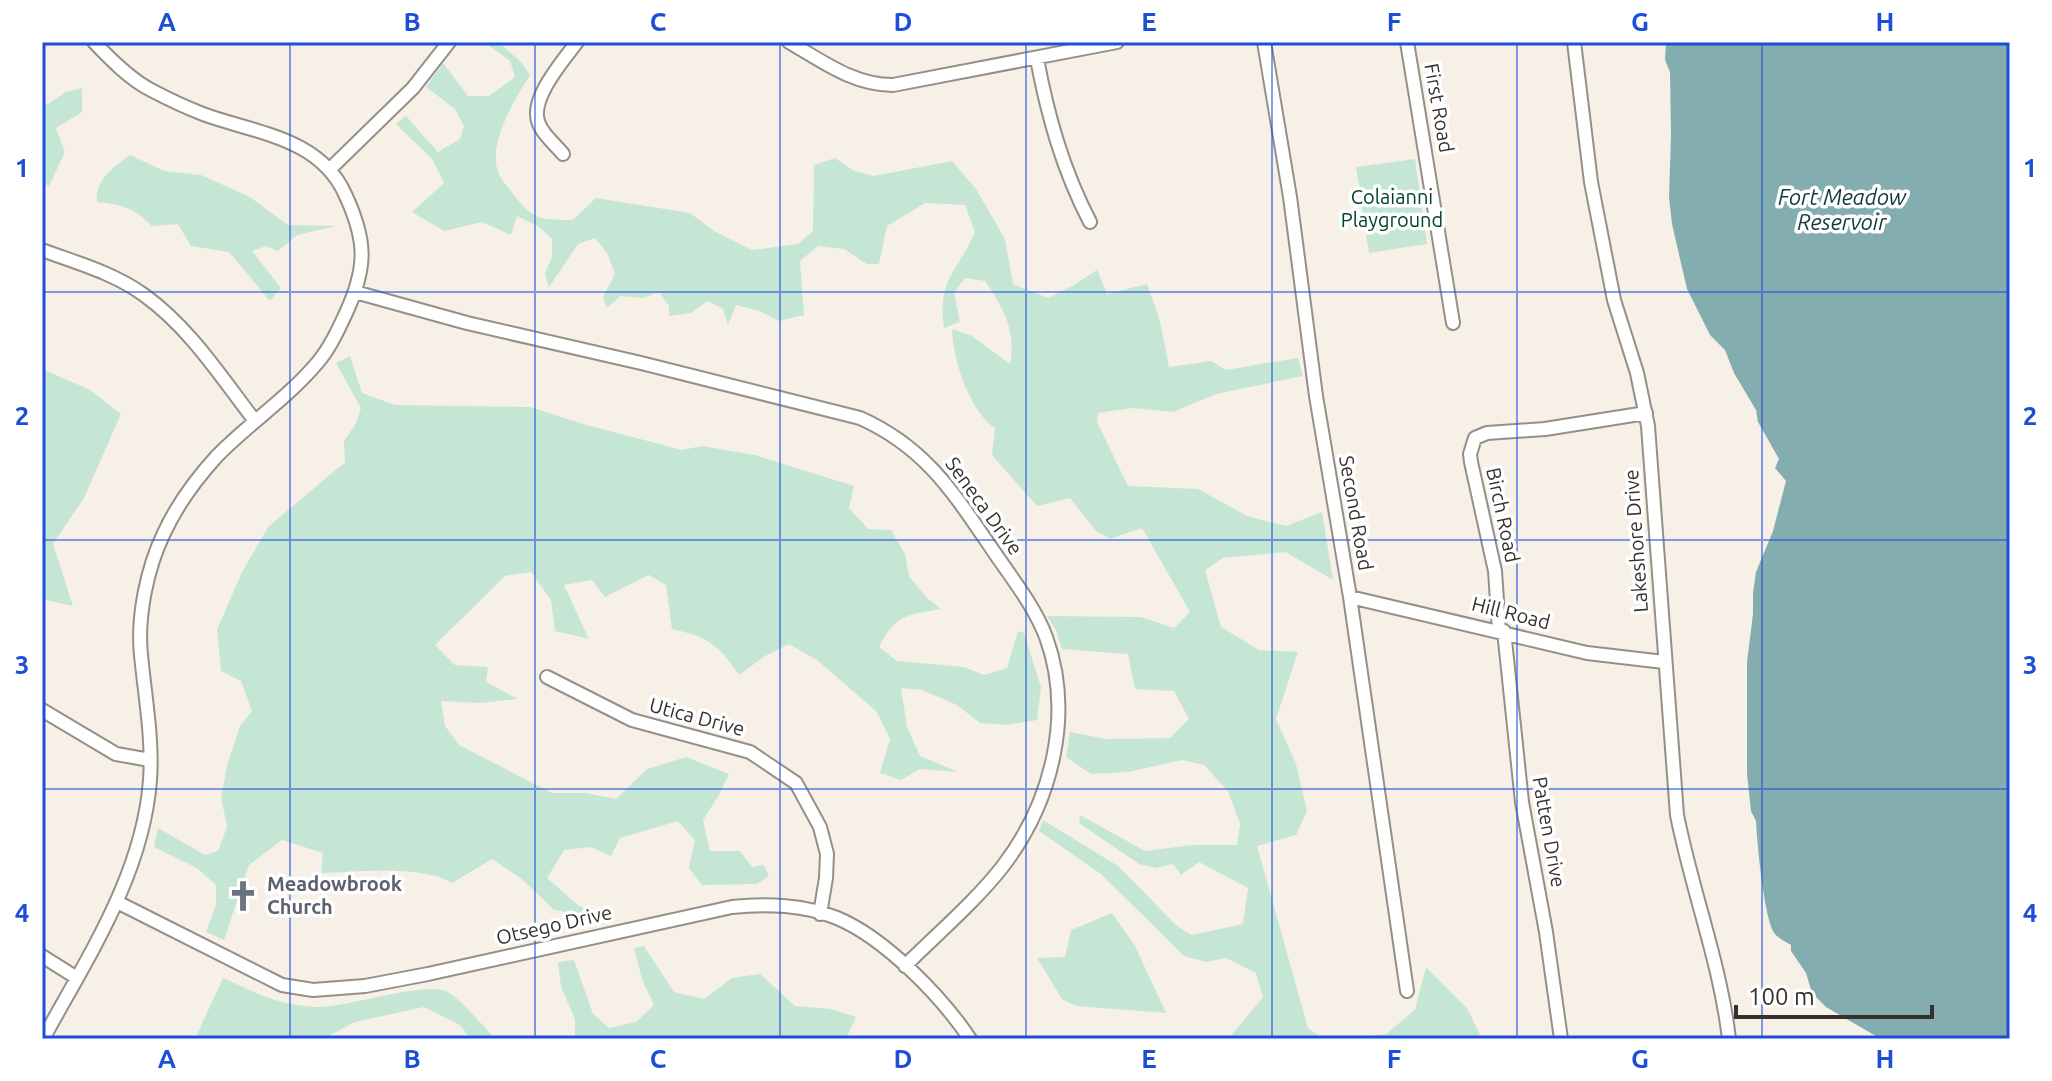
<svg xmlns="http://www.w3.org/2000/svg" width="2052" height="1081" viewBox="0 0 2052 1081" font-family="Ubuntu,sans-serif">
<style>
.green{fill:#c5e6d4}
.water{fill:#84adaf}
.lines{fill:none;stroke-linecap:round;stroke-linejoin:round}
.minor-casing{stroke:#968f87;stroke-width:16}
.minor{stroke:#fff;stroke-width:12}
.grid{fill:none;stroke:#1d4ed8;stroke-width:2;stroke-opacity:0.55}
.labels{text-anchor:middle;stroke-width:7;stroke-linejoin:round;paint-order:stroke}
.street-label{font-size:20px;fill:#34312e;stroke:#fff}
.park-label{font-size:20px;fill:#00432c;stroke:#fff}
.worship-label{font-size:20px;font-weight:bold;fill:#5b616d;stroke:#fff;text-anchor:start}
.water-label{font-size:22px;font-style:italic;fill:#113a3c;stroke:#fff}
.neatline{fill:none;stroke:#1d4ed8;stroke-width:3}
.grid-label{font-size:26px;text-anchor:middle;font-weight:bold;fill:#1d4ed8}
</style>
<rect width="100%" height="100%" fill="#f7f0e7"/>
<path class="green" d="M484,42H498L521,62L530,75C515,99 486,146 499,174C502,181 509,188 514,195C533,220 541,220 573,220L596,198L690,213L714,231L752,250L798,244L813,231L814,165L835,158L854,171L874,176L952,161L976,189L1005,239L1013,284L1048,298L1074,285L1097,270L1107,294L1147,284L1160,321L1169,367L1211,361L1226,370L1298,358L1303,376L1216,394L1173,412L1132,408L1098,413L1097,422L1128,486L1198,489L1247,516L1286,526L1322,512L1333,580L1286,552L1223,558L1205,570L1221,627L1259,650L1298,652L1276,719L1296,764L1307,811L1296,835L1257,846L1308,1028L1323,1039H1228L1263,997L1256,973L1226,958L1206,962L1184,956L1101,874L1039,831L1043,820L1118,866L1177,926L1192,935L1243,924L1248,888L1199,862L1181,875L1173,864L1156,868L1139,864L1079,823L1080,815L1145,851L1193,845H1237L1240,824L1228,791L1204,765L1182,760L1128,772L1091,774L1066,757L1070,732L1106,739L1170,738L1189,719L1174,691L1135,689L1128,654L1062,649L1056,630L1047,616L1141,617L1174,628L1190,612L1142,528L1110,539L1096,531L1070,498L1037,506L992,455L995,428C969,411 953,359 952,329L972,336L1010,364C1016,330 1004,309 985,281L965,278L954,293L960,322L944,328C937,279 957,273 975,232L965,205L925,203L887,226L879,264H867L844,249L818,246L800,261L804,315L779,321L759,311L736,305L728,325L723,309L707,301L691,313L669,316V306L659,292L643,298L620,296L607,308L603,297L615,274L607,253L595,238L578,244L549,287L545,274L552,256V239L539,227L517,216L511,235L482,222L444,231L412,212L444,183L432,159L396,124L406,116L438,152L460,139L464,126L455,109L426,87L443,63L468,96H489L515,77L510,61Z
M82,88V112L56,128L65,152L49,186L42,182V101L48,104L66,92Z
M130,155L164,171L201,175L250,197L288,225L336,226L297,235L278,251L266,246L252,251L281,288L270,301L229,252L191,246L178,224L152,226C136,209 121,204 97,202C95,179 113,168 130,155Z
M1415,159L1427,244L1369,253L1356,167Z
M350,356L362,393L395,405L530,407L583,424L682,450L702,446L755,455L854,486L849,508L868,529L891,530L905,554L909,576L927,598L941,609C907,615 896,614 879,647L897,661L964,667L984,675L1007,668L1018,631L1024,633L1041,687L1037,720L1007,725L980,723L957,705L922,690L901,688L907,727L920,756L958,772L920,769L901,780L880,773L890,739L876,711L817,660L789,644L765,656L739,675C718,644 708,637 672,629L666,585L649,575L605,597L592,580L564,585L589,639L555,631L551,600L531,572L505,576L435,645L455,665L488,667L486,682L518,699L479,703L441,701L445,726L459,745L552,793H586L616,799L647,769L686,757L729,774L719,795L703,820L710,851H740L752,867L764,865L769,876L757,884L702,885L689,868L695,840L678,821L620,838L611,856L591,847L564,850L547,878L578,905L606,919L554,910L523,880L492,859L452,883C424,865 355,872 321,873L323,853L282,840L249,865L224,940L206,932L216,905V885L197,868L154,847L158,828L205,855L218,851L227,827L221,797L228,762L240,726L252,711L241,681L221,671L217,630L241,574L268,527L345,462L344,441L355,425L361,408L336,363Z
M42,369L90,390L121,414L84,498L53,544L73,606L42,599Z
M1112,913L1135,946L1166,1013L1076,1006L1062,999L1037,958L1065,957L1071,930Z
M644,946L674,992L704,999L732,978L760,974L795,1006L830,1009L856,1017L846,1039H575V1019L561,987L558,962L574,960L593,1014L609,1028L636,1022L654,1005L642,979L634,948Z
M1426,967L1467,1008L1482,1039H1333L1386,1034L1415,1010Z
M223,978C256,993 278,1005 316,1007C347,1008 427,980 448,992C461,1000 484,1027 496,1039H471L460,1025L424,1007L355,1022L323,1039H195Z"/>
<path class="water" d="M1666,42H2010V1039H1881L1826,1007L1812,993L1806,973L1791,951V945C1786,942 1778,938 1775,934C1764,920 1757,842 1756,821L1751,811L1747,774V662L1753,614V593L1756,572L1773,531L1786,481L1775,468L1779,459L1758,422L1756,410L1734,373L1725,350L1710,335L1687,289L1672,224L1669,197L1671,135L1670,72L1665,60Z"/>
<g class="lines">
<defs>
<path id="minor" d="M789,42C822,61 853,85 893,85L1117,42
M1264,42L1290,197L1316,396L1350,597L1407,991
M1407,42L1453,323
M1574,42L1591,182L1614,300L1637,373L1648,426L1677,815C1692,891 1720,962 1729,1039
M1037,59C1048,117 1063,170 1090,222
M563,154C556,145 543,135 539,124C528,100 563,61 577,42
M329,170L413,88L449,42
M42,250C77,263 114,273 144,295C190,328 221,377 255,421
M355,292L467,323L641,363L860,418C925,447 953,492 992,549C1010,576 1034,605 1046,637C1074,714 1052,802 1003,866C975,902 937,934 905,966
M1350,597L1587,653L1664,662
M1499,630L1495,571L1471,462L1470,454L1475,438L1487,433L1545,429L1646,413
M1504,631L1522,802L1546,932L1561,1039
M547,677L632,720L750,752L796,783L820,827L827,854L826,878L820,914
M42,710L116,754L150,760
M117,902L282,985L313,990L365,986L428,974L732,907C766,903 806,905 837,918C885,938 942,997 970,1039
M42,956L77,978
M43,1039C87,958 143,875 150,780C153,739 145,697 141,655C137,617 147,568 164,533C177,505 196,479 217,456C249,423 288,398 318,362C330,348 338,330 346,313C367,267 367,241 345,194C319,137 254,133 203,114C185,107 168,99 151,90C130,79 111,60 94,42"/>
</defs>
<use href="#minor" class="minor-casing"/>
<use href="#minor" class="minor"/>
</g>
<path class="grid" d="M290,42V1039M535,42V1039M780,42V1039M1026,42V1039M1272,42V1039M1517,42V1039M1762,42V1039M42,292H2010M42,540H2010M42,789H2010"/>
<defs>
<symbol id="church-bare" viewBox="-9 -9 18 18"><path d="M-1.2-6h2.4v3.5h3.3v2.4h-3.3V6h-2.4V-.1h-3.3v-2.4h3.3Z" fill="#6b7280" stroke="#fff" stroke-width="2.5" paint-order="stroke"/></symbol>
</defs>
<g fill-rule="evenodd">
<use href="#church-bare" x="221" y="874" width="44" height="44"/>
</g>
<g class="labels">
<g class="street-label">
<text transform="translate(1439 108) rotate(80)" y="7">First Road</text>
<text transform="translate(984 506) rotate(54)" y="7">Seneca Drive</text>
<text transform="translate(1356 513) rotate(80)" y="7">Second Road</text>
<text transform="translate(1503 515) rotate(78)" y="7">Birch Road</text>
<text transform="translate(1636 541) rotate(-94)" y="7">Lakeshore Drive</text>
<text transform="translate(1511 613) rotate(14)" y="7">Hill Road</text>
<text transform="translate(697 717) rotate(15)" y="7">Utica Drive</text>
<text transform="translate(1549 832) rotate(80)" y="7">Patten Drive</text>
<text transform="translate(554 925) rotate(-13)" y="7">Otsego Drive</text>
</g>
<g class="park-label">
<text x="1392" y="204">Colaianni<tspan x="1392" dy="23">Playground</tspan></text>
</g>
<g class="worship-label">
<text x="267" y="891">Meadowbrook<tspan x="267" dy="23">Church</tspan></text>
</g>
<g class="water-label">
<text x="1842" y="205">Fort Meadow<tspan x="1842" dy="25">Reservoir</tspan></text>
</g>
</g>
<rect width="2052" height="1081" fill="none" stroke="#ffffff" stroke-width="88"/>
<path d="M1736 1005v12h196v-12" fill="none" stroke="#34312e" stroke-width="4"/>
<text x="1748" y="1005" font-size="24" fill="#34312e" stroke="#ffffff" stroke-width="6" paint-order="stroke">100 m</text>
<rect x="44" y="44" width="1964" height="993" class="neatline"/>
<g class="grid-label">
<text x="167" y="31">A</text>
<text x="412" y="31">B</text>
<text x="658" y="31">C</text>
<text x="903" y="31">D</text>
<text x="1149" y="31">E</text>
<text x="1394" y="31">F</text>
<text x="1640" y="31">G</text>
<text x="1885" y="31">H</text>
<text x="22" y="177">1</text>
<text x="2030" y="177">1</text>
<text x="22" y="425">2</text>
<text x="2030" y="425">2</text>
<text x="22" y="674">3</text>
<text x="2030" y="674">3</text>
<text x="22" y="922">4</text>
<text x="2030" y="922">4</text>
<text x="167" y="1068">A</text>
<text x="412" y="1068">B</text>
<text x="658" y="1068">C</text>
<text x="903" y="1068">D</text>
<text x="1149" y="1068">E</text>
<text x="1394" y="1068">F</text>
<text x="1640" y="1068">G</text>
<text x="1885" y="1068">H</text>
</g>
</svg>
